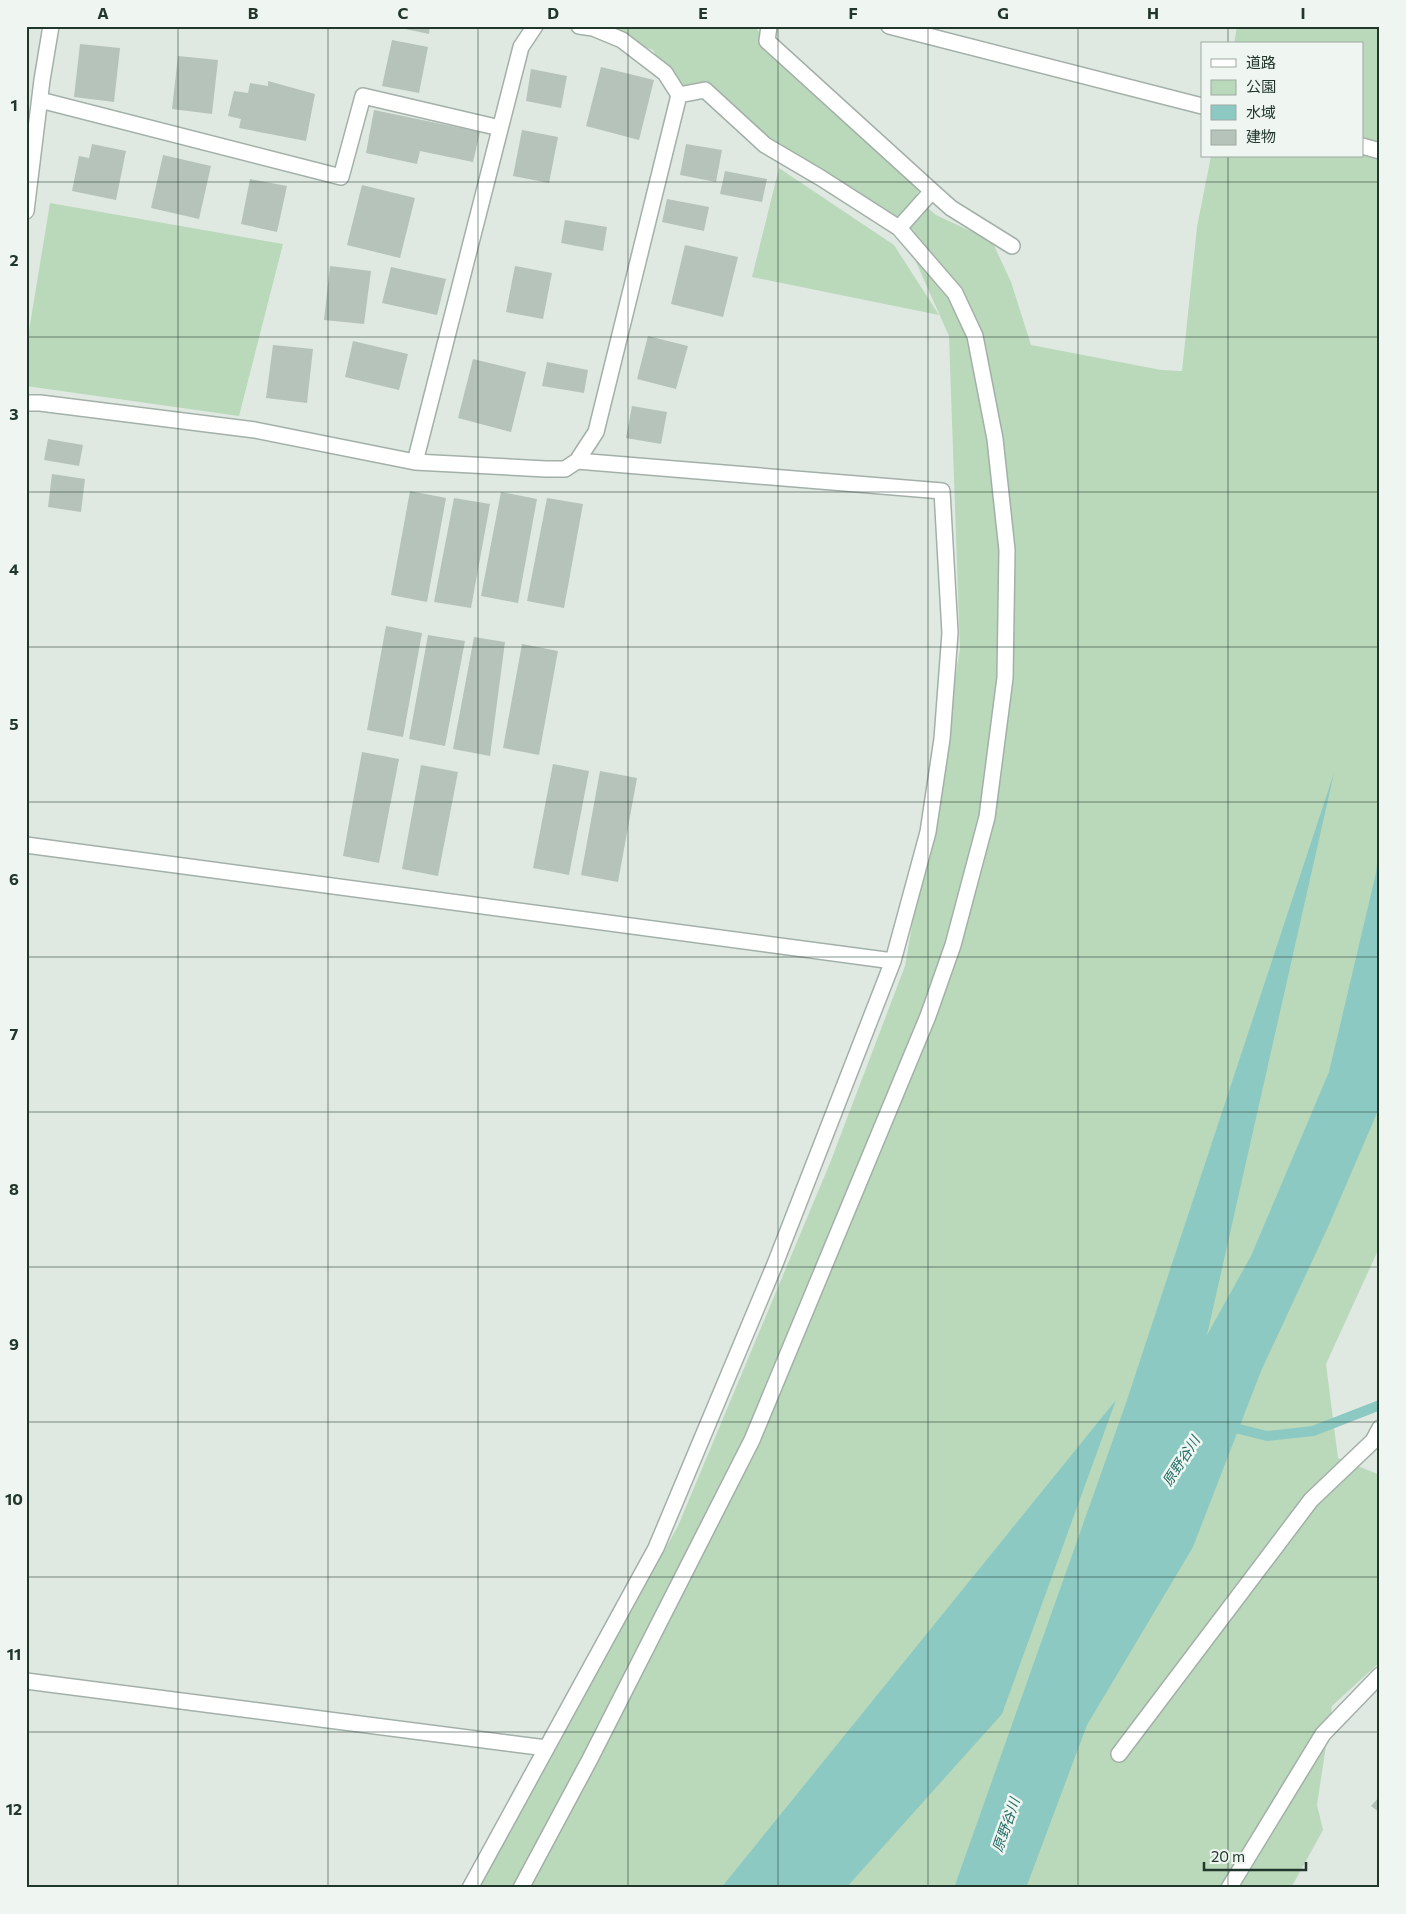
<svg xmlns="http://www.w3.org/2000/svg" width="1406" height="1914" viewBox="0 0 1406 1914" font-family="Commissioner,'Noto Sans JP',sans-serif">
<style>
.green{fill:#bad8ba}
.water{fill:#8cc9c3}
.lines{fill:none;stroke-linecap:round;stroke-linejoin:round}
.stream{stroke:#8cc9c3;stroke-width:10}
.building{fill:#b5c3ba}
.service-casing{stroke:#a3b0a8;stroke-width:18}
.minor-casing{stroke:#a3b0a8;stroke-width:18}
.tertiary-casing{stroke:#a3b0a8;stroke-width:18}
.service{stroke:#fff;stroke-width:15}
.minor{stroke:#fff;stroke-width:15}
.tertiary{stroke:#fff;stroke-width:15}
.grid{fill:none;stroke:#22372c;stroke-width:1;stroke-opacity:0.55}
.labels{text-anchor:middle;stroke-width:5;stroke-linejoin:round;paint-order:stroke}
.water-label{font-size:14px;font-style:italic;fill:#226c66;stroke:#eff6f1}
.neatline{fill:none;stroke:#22372c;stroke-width:2}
.grid-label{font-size:16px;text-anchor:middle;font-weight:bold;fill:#22372c}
</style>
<rect width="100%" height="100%" fill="#dfe9e2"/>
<path class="green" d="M584,26H754L767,41L923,183L899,228L765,145L705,90L679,95L653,50Z
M1237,26H1380V1246L1326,1364L1338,1458L1380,1475V1662L1332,1706L1317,1805L1323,1830L1291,1888H476L678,1526L830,1163L905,966L960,649L949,336L904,235L922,203L936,215L992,241L1011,282L1031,345L1161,370L1182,371L1197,227L1211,156H1362V44H1234Z
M779,168L894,245L939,315L752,277Z
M50,203L283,244L239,416L26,386V349Z"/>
<path class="water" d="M1334,773L1207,1335L1251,1256L1329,1072L1376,873L1380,835V1106L1328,1227L1261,1371L1193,1547L1087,1725L1026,1888H954L1126,1403Z
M1116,1400L1002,1714L846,1888H721Z"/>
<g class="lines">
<path class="stream" d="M1227,1426L1267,1436L1313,1431L1380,1405"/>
</g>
<path class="building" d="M391,26H430L429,34Z
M392,40L428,47L419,93L382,86Z
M80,44L120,48L114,102L74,97Z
M178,56L218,60L212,114L172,109Z
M601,67L654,80L639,140L586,126Z
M531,69L567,76L561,108L526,101Z
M268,81L315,94L306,141L239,128L241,119L228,116L234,91L248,93L250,83L268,86Z
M374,110L480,132L473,162L420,151L417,164L366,153Z
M522,130L558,137L549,183L513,176Z
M92,144L126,151L116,200L72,191L79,156L89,158Z
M686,144L722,150L716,182L680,175Z
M163,155L211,166L199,219L151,208Z
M725,171L767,179L762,202L720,194Z
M250,179L287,186L277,232L241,224Z
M362,185L415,198L400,258L347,245Z
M667,199L709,207L704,231L662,222Z
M565,220L607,227L603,251L561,243Z
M685,245L738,257L723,317L671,304Z
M330,266L371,271L364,324L324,320Z
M515,266L552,273L543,319L506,312Z
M391,267L446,279L437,315L382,303Z
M648,336L688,346L676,389L637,379Z
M353,341L408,354L399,390L345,377Z
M273,345L313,349L307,403L266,398Z
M473,359L526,372L511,432L458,418Z
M547,362L588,370L584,393L542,386Z
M632,406L667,412L661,444L626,438Z
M48,439L83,445L79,466L44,460Z
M52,474L85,479L81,512L48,507Z
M410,491L446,498L427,602L391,595Z
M501,492L537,499L518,603L481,596Z
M454,498L490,504L471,608L434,602Z
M547,498L583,504L564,608L527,601Z
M386,626L422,633L403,737L367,730Z
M428,635L465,641L445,746L409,739Z
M474,637L505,642L490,756L453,749Z
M522,644L558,651L539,755L503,748Z
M362,752L399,759L379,863L343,856Z
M553,764L589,771L569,875L533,868Z
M421,765L458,772L438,876L402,869Z
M600,771L637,778L618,882L581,875Z
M1380,1796V1813L1371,1806Z"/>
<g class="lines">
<defs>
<path id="service" d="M1119,1754L1311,1500L1373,1441L1380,1428"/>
<path id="minor" d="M769,26L767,41L932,191L951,208L1012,246
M40,100L341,177L363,96L500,128
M26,211L42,80L51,26
M899,228L932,191
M26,403H40L255,430L415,462L546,469H565L577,461L596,432L679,95L665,73L622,40L593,28L579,26
M415,462L521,47L535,26
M26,845L893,961
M26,1681L546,1748
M470,1888L656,1548L775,1264L893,961L928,832L942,739L950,633L942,491L577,461
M521,1888L590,1759L752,1440L928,1016L953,945L987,817L1005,678L1007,550L995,439L975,336L955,293L899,228L821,178L765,145L705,90L679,95
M1229,1888L1323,1734L1380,1675"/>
<path id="tertiary" d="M889,26L1202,106
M1362,146L1380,151"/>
</defs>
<use href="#service" class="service-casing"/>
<use href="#minor" class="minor-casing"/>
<use href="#tertiary" class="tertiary-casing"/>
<use href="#service" class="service"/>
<use href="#minor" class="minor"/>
<use href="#tertiary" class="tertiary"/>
</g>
<path class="grid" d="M178,26V1888M328,26V1888M478,26V1888M628,26V1888M778,26V1888M928,26V1888M1078,26V1888M1228,26V44M1228,156V1888M26,182H1380M26,337H1380M26,492H1380M26,647H1380M26,802H1380M26,957H1380M26,1112H1380M26,1267H1380M26,1422H1380M26,1577H1380M26,1732H1380"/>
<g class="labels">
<g class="water-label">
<text transform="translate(1181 1461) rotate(-57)" y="5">原野谷川</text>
<text transform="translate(1006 1825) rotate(-71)" y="5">原野谷川</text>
</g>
</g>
<rect width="1406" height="1914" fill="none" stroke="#eff6f1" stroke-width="55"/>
<rect x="1201" y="42" width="162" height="115" fill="#eff6f1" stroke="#9daaa2"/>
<rect x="1211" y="59" width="25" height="8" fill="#ffffff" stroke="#9daaa2"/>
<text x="1246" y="68" font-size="15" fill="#22372c">道路</text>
<rect x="1211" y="80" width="25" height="15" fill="#bad8ba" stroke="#9daaa2"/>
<text x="1246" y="92" font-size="15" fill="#22372c">公園</text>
<rect x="1211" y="105" width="25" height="15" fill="#8cc9c3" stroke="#9daaa2"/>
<text x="1246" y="118" font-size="15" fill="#22372c">水域</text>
<rect x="1211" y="130" width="25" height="15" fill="#b5c3ba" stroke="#9daaa2"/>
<text x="1246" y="142" font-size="15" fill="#22372c">建物</text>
<path d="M1204 1862v8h102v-8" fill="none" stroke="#22372c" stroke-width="2.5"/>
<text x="1211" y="1862" font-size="15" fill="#22372c" stroke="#eff6f1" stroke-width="4" paint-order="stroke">20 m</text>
<rect x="28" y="28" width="1350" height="1858" class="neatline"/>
<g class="grid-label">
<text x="103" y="19">A</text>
<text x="253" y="19">B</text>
<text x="403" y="19">C</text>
<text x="553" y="19">D</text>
<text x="703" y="19">E</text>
<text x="853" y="19">F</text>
<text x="1003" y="19">G</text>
<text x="1153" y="19">H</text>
<text x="1303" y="19">I</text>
<text x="14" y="111">1</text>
<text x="14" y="266">2</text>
<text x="14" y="420">3</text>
<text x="14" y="575">4</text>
<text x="14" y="730">5</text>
<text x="14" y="885">6</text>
<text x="14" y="1040">7</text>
<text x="14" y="1195">8</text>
<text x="14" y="1350">9</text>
<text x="14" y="1505">10</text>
<text x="14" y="1660">11</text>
<text x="14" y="1815">12</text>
</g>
</svg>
